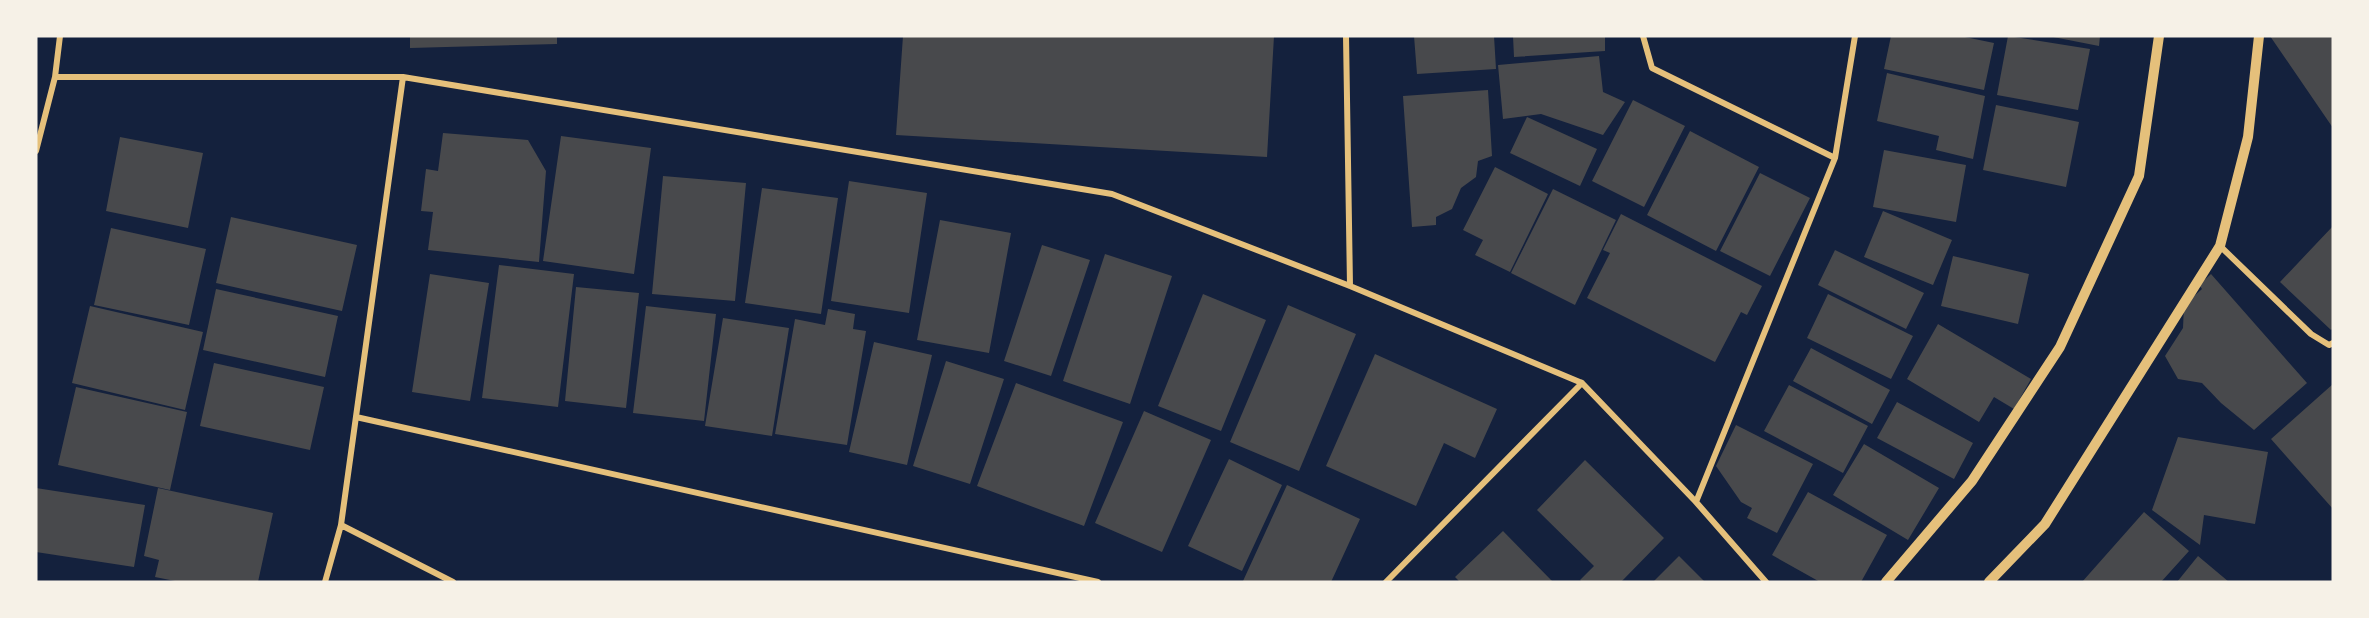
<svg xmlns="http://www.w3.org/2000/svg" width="2369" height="618" viewBox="0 0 2369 618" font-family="'Crimson Pro',serif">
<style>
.building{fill:#48494c}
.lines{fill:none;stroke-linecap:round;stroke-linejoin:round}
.minor{stroke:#e5c07b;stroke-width:6}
.tertiary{stroke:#e5c07b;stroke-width:10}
</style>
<rect width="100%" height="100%" fill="#14213d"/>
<path class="building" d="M410,36H557V44L410,48Z
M903,36H1274L1267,157L896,135Z
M1414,36H1494L1496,69L1417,74Z
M1513,36H1605V51L1514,57Z
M1891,36H1960L1994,43L1984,90L1884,69Z
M2008,36L2090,49L2078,110L1997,95Z
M2048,36H2100L2099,46Z
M2270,36H2333V128Z
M1599,56L1603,92L1625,102L1603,135L1541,114L1503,119L1498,65Z
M1887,73L1985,96L1973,159L1936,150L1939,136L1877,121Z
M1488,90L1492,156L1478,161L1476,177L1461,188L1452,209L1436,217V225L1412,227L1403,96Z
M1633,100L1685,126L1644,207L1592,181Z
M1996,105L2079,122L2066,187L1983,170Z
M1527,117L1597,149L1580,186L1510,153Z
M1690,131L1759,167L1716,251L1647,215Z
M443,133L528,140L546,171L539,262L428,250L433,212L421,211L426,169L438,171Z
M561,136L651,148L634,274L543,261Z
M120,137L203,153L188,228L106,211Z
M1884,150L1966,165L1956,222L1873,207Z
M1495,167L1548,194L1510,272L1475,255L1483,240L1463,230Z
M1760,173L1810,198L1770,276L1720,251Z
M663,176L746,183L735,301L652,294Z
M849,181L927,193L909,313L831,301Z
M762,188L838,198L821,314L745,303Z
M1553,189L1616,220L1575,305L1511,273Z
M1883,211L1952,240L1933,285L1864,257Z
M1621,214L1762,286L1747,315L1741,312L1715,362L1587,298L1610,253L1603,250Z
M231,217L357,245L342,311L216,283Z
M940,220L1011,233L989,353L917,340Z
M2333,226V328L2331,330L2280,282Z
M111,228L206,249L189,325L94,305Z
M1042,245L1090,260L1051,376L1004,361Z
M1835,250L1924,293L1906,329L1818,285Z
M1105,254L1172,276L1130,404L1063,381Z
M1953,256L2029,274L2018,324L1941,306Z
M499,265L574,274L558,407L482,398Z
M430,274L489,283L470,401L412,392Z
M2211,274L2307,383L2254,430L2221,403L2202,383L2178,379L2165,356L2183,328L2184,305L2202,289L2199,285Z
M576,287L639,293L626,408L565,401Z
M216,289L338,316L325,377L203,350Z
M1203,294L1266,320L1221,431L1158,406Z
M1828,294L1913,336L1891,379L1807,338Z
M1288,305L1356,334L1299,471L1230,442Z
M90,306L203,332L185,410L72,383Z
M646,306L716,314L704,421L633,413Z
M828,309L855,314L853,329L866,331L847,445L775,434L795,319L825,325Z
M723,318L789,328L772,436L705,426Z
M1938,324L2031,379L2014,409L1994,397L1979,422L1907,379Z
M874,342L932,355L907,465L849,452Z
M1811,348L1890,390L1872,424L1793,381Z
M1375,354L1497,409L1475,458L1444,443L1416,506L1326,466Z
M946,361L1004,379L970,484L913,466Z
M214,363L324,387L310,450L200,426Z
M1016,383L1123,422L1084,526L977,486Z
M2333,384V509L2271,439Z
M1789,385L1868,426L1843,473L1764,431Z
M76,387L187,412L170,490L58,465Z
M1897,402L1973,443L1954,479L1877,438Z
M1144,411L1211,440L1162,552L1095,523Z
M1736,425L1813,464L1777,533L1747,518L1752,508L1741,502L1716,466Z
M2178,437L2268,452L2255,524L2204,515L2200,545L2152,510Z
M1864,444L1939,488L1908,540L1833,495Z
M1229,459L1282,485L1242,571L1188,546Z
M1585,460L1664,538L1621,582H1582L1580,580L1594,566L1537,510Z
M1287,485L1360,519L1331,582L1243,581Z
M36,488L145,505L134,567L36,552Z
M158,488L273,513L258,582H180L155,577L159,560L144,556Z
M1808,492L1887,535L1861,582H1820L1772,555Z
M2144,512L2189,551L2161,582H2082Z
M1503,531L1553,582H1460L1455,577Z
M1679,556L1705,582H1653Z
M2198,556L2229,582H2177Z"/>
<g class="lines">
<path class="minor" d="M1346,36L1350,286
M1643,36L1652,68L1835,158
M55,77H403L1112,194L1350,286L1582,383L1696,502L1766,582
M36,151L55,77L60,36
M2220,246L2311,334L2329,345L2333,343
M356,417L1098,582
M1696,502L1835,158L1855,36
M341,525L453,582
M325,582L341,525L403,77
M1386,582L1582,383"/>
<path class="tertiary" d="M1886,582L1972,481L2060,347L2139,176L2159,36
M1989,582L2045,524L2220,246L2248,137L2259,36"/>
</g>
<rect width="2369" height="618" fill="none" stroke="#f6f1e7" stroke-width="75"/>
</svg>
